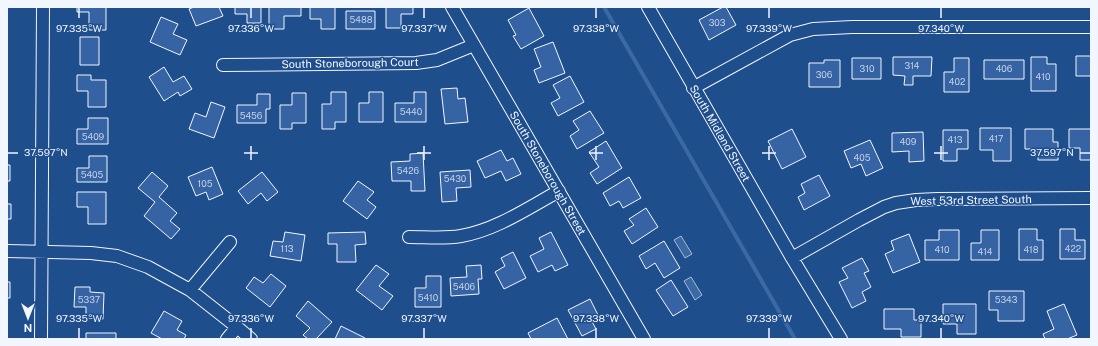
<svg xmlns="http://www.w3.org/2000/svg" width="1098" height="346" viewBox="0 0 1098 346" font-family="'Public Sans',sans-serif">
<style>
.water{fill:#3b69a3;stroke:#a8bbd7}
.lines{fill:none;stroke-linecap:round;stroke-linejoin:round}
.stream{stroke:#3b69a3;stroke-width:4}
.building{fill:#3563a3;stroke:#f2f6ff}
.street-casing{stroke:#f2f6ff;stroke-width:14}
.street{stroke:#1f4e8c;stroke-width:12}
.ticks{fill:none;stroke:#f2f6ff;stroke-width:1.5}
.labels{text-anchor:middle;stroke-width:3;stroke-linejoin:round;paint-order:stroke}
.number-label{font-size:9px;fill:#c3d1e8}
.street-label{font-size:11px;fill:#f2f6ff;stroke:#1f4e8c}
.ticks-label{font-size:10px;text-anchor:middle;fill:#f2f6ff;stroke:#1f4e8c;stroke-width:3;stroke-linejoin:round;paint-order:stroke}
</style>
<rect width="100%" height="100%" fill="#1f4e8c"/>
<path class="water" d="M681,236L692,254L685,258L674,240Z
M691,277L702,295L695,300L684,281Z"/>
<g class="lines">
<path class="stream" d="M604,7L795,339"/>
</g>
<path class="building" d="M77,7H106V30H89V12H77Z
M194,7H219L223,16L196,26L189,9Z
M235,7H261V23H247V14H235Z
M269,7H301V16H284V29H269Z
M310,7H335V29H321V19H310Z
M386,7H413V14H401V28H386Z
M723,7H726L736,25L709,40L699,20Z
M529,8L544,36L521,49L513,36L516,35L508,20Z
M346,11H375V29H346Z
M161,17L178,24L173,34L187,40L180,55L150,42Z
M80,37H99V65H80Z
M553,42L565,73L539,83L534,70L541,67L534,49Z
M1076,56H1091V76H1076Z
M893,57H932L931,76H913V85H904L905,76L893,75Z
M1031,57H1047V64H1056V91H1031Z
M852,58H881V79H852Z
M954,58H969V92H944V72H954Z
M824,60H840V87H809V63H824Z
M984,60H1024V79H984Z
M164,67L173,82L184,76L192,89L180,96L178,92L164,101L149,77Z
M77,75H91V80H106V107H88V91H77Z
M570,76L584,102L558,116L551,103L560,98L553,85Z
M457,88L458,99L465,98L468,122L445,124L441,89Z
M331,92H346V122H335V129H322V104H331Z
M369,92H383V122H359V103H369Z
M414,92H426V122H395V103H414Z
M292,93H306V123H292V129H280V105H292Z
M257,94H270V109H266V123H237V105H257Z
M211,102L225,107L214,138L189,129L195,113L206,117Z
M590,111L604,133L577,149L570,136L579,130L573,121Z
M88,118H108V144H77V129H88Z
M980,128H1011V161H993V150H980Z
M792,129L806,157L782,169L768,141Z
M1025,129H1053V142H1058V160H1038V149H1025Z
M1069,129H1091V160H1080V148H1069Z
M943,130H968V149H957V161H943Z
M923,132L924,161L909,162V151L892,152V133Z
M870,140L883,168L866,176L861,164L851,168L844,151Z
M606,141L622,168L597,184L590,173L599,167L589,152Z
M501,150L507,161L513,158L521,174L506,181L501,171L485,178L477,161Z
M423,153L425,191H411V181H392L391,162L410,161V154Z
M89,156H107V182H77V168H89Z
M7,165H10V181H7Z
M212,167L223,194L209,200L206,192L196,196L188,177Z
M470,170L471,187L456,188L457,201L442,202L440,172Z
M152,172L168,186L159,197L177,213L170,221L180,229L171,239L144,216L155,202L138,188Z
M262,172L278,192L267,201L261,193L248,204L238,191Z
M819,175L830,196L804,210L798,197L805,193L801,184Z
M629,177L641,198L623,208L619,201L610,206L603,193Z
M358,181L374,192L367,200L376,207L367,219L343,201Z
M77,192H106V224H88V207H77Z
M7,204H11V219H7Z
M646,208L658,227L632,244L624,231L634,225L629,219Z
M1019,229H1037V240H1043V260H1019Z
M1060,229H1075V240H1085V259H1060Z
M939,230H959V260H925V240H939Z
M981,230H999V260H971V243H981Z
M285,232L305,235L301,261L270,256L273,241L283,242Z
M365,232L366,244L355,245L356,262H337V244H328V233Z
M551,232L568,265L555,271L552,265L538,272L530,256L544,249L539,238Z
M909,234L920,262L893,273L885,254L894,250L891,241Z
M664,241L680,268L664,278L655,263L646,269L639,256Z
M513,252L526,278L504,289L495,272L505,266L501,258Z
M862,258L869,271L864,273L871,287L862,292L866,301L852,308L839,282L848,278L842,268Z
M376,265L389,274L379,286L393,296L382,310L356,290Z
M481,265L482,279H478L479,294L451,296L450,278L467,277L466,266Z
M271,274L286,286L270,307L246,288L254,277L263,283Z
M426,276H441V307H415V288H426Z
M671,280L688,307L673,316L656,290Z
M7,282H10V298H7Z
M75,287H90V292L104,293L103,319L86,318V307H74Z
M989,291H1024V321H998V310H989Z
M590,299L598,315L590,318L596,329L582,336L568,310Z
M308,301L332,322L316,339H308L303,335L310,328L296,316Z
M943,304H976V334H957V324H943Z
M1064,304L1077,335L1067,339H1045L1043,334L1054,329L1047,311Z
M884,309H914V320H921V337H901V329H884Z
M164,311L182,321L177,330L186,335L184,339H162L151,333Z
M557,318L568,339H531L528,333Z
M341,326L365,338V339H335Z
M86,333H116V339H86Z"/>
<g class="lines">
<defs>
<path id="street" d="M452,7L644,339
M648,7L792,258L841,339
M223,65L416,63L437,60L474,45
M693,88L790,35L813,29L852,27H1091
M409,237C426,237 444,239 461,236C496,230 528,208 559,191
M7,251L91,253L117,256L148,267L190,290L237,327L251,339
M792,258L859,220L884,207L896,203L916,200L937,199L1091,198
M190,290L230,242
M41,339L43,7
M227,339L237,327"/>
</defs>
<use href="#street" class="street-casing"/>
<use href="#street" class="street"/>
</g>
<path class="ticks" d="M79,8V18M251,8V18M424,8V18M596,8V18M769,8V18M941,8V18M251,146V160M424,146V160M596,146V160M769,146V160M941,146V160M8,153H18M244,153H258M417,153H431M589,153H603M762,153H776M934,153H948M1080,153H1090M79,328V338M251,328V338M424,328V338M596,328V338M769,328V338M941,328V338"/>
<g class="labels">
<g class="number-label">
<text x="361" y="23">5488</text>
<text x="717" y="26">303</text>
<text x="912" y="69">314</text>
<text x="867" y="72">310</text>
<text x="1004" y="72">406</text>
<text x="824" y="78">306</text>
<text x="1043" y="80">410</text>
<text x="957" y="85">402</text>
<text x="411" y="115">5440</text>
<text x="251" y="119">5456</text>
<text x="93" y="140">5409</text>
<text x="996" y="142">417</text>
<text x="955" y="143">413</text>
<text x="908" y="145">409</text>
<text x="862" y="161">405</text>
<text x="408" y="174">5426</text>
<text x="92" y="178">5405</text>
<text x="455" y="182">5430</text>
<text x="205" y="187">105</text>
<text x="287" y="252">113</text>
<text x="1073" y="252">422</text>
<text x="942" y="253">410</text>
<text x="1031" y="253">418</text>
<text x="985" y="255">414</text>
<text x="464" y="290">5406</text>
<text x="428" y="301">5410</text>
<text x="89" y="303">5337</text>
<text x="1006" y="303">5343</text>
</g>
<g class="street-label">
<text transform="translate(350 63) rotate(-1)" y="4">South Stoneborough Court</text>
<text transform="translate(720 133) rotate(60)" y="4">South Midland Street</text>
<text transform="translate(548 173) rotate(60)" y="4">South Stoneborough Street</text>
<text transform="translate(971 200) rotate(-1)" y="4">West 53rd Street South</text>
</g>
</g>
<g class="ticks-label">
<text x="79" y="32">97.335°W</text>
<text x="251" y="32">97.336°W</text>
<text x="424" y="32">97.337°W</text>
<text x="596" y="32">97.338°W</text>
<text x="769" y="32">97.339°W</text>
<text x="941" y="32">97.340°W</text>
<text x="1052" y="156">37.597°N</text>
<text x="46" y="156">37.597°N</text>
<text x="79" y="322">97.335°W</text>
<text x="251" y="322">97.336°W</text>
<text x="424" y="322">97.337°W</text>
<text x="596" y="322">97.338°W</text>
<text x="769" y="322">97.339°W</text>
<text x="941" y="322">97.340°W</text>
</g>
<rect width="1098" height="346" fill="none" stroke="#f2f6ff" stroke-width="16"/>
<g transform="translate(28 318) rotate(180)" stroke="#1f4e8c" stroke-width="3" paint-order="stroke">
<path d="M0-3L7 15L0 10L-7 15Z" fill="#f2f6ff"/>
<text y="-6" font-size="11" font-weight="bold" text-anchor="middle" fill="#f2f6ff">N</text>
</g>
</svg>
